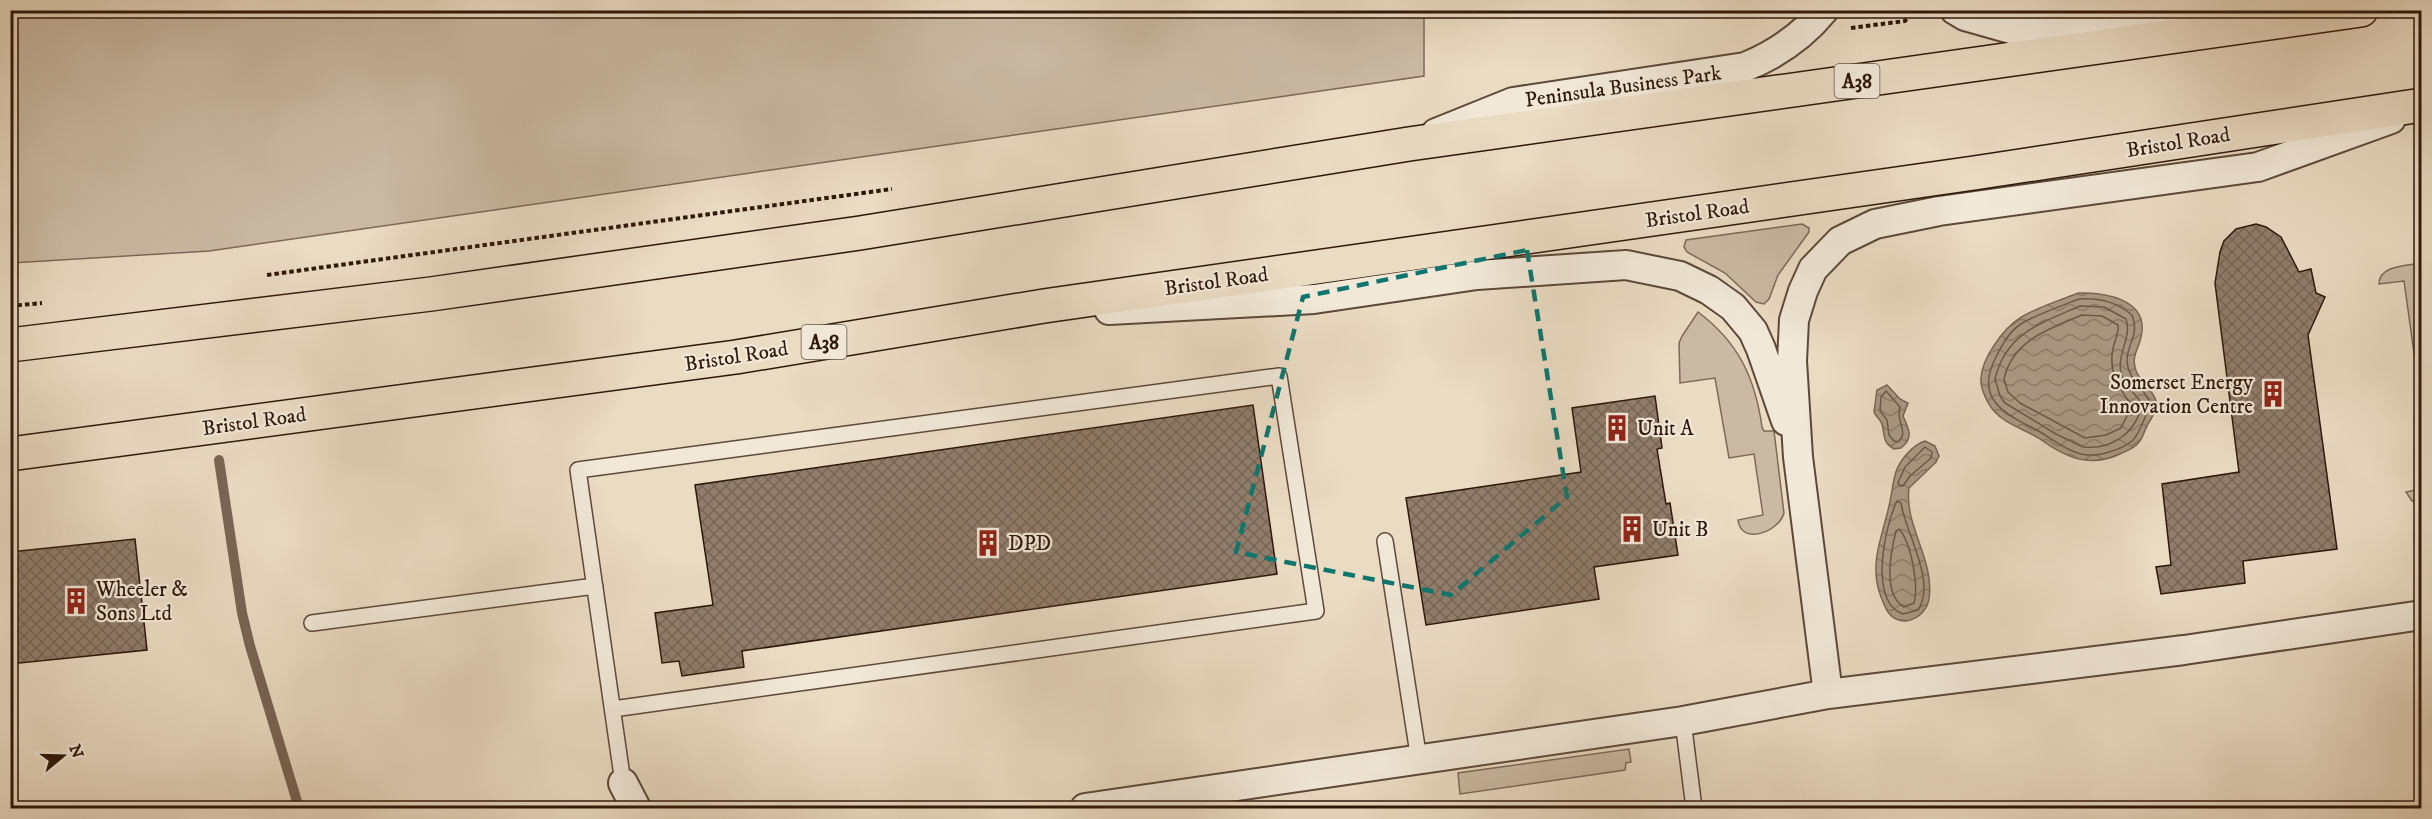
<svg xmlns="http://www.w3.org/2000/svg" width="2432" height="819" viewBox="0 0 2432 819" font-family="'IM FELL DW Pica',serif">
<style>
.green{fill:#cabaa4;stroke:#7c6958;stroke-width:1.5}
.water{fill:url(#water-waves);stroke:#786554;stroke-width:1.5}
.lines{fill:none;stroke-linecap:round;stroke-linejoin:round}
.shore{stroke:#6c5848;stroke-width:1.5}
.stream{stroke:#786554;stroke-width:10}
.building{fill:url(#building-cross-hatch);stroke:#2e180b;stroke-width:1.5}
.lane-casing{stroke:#5d4939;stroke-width:18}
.street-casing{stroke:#5d4939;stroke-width:32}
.primary-casing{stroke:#2e180b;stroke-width:36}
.path{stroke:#2e180b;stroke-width:4;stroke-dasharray:4.5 3;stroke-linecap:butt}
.lane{stroke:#f1e8d8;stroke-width:15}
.street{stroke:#f1e8d8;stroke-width:28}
.primary{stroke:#eadbc3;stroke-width:33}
.marked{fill:none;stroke:#0f766e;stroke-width:4.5;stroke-dasharray:12 8;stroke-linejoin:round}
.labels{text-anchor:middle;stroke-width:4.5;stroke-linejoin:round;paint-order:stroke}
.shield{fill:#f1e8d8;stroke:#685648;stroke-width:1.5}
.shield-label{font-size:20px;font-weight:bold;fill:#2e180b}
.street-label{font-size:21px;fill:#2e180b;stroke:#f1e8d8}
.poi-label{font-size:21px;fill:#2e180b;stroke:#f1e8d8;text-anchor:start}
</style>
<defs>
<pattern id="water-waves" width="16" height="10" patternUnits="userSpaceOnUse" patternTransform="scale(1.5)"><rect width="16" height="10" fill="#aa9984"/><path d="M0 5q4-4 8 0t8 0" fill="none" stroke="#8b7c6a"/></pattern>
<pattern id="building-cross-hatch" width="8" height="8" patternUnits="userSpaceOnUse" patternTransform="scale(1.5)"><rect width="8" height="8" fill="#907d6b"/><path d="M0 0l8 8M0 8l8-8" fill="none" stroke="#766556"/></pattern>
</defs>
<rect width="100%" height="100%" fill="#eadbc3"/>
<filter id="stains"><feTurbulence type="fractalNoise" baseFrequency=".00333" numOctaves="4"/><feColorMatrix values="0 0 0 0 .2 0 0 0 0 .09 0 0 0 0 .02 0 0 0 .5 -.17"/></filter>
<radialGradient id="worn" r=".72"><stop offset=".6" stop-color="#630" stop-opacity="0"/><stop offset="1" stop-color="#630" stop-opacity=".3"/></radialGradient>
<path class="green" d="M11,10H1424V76L209,251L11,263Z
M1802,224L1809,228V232L1778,275L1769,299L1764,304L1756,302L1725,273L1687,252L1684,247L1686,240Z
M2421,263V278L2419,279L2422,297L2421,404L2404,281L2379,284C2379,265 2407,266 2421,263Z
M1698,312C1738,342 1755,377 1762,427L1764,431H1774L1784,513C1779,532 1741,546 1738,520L1763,515L1754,454L1729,458L1715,378L1680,383L1679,343L1682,336Z
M2421,489V503L2412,501L2406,492Z
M1629,749L1631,762L1626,763L1625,770L1460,794L1458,773Z"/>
<path class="water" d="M2078,293C2104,292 2150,299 2141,337C2139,348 2132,355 2135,367C2137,381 2153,388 2156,401C2158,410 2151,418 2147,426C2144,431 2143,438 2139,442C2135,448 2126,451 2120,454C2089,468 2066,458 2040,439C2025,429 2006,425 1994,411C1987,403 1980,388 1981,378C1982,358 2003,329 2020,318C2037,307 2059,301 2078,293Z
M1887,385L1900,399L1908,403L1903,416C1909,429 1914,438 1901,448L1894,449C1882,442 1885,435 1882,424C1881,420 1876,417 1874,412L1877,390Z
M1925,441L1935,446L1939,456L1936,462L1909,488C1904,526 1935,560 1929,599C1926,618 1901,630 1888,612C1884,606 1881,597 1879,591C1869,558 1886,528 1891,496C1893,487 1893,479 1897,469C1902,458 1913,445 1925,441Z"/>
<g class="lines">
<path class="shore" d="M2079,299C2100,298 2115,301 2132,315C2140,335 2127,343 2127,361C2128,380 2144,387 2150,403C2148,411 2139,434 2133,440C2122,450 2096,458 2081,454C2064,450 2049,436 2033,428C2001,412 1975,397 1996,357C2003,343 2010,330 2024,322C2041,313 2061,306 2079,299Z
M2080,306L2104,307L2126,319C2133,340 2112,358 2124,381C2129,389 2137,396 2142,404C2136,433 2112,450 2083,447L2056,434L2005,403L2000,396L1995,379C2006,333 2041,323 2080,306Z
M2082,315L2102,316L2118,325C2119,333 2115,340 2113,348C2108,373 2119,387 2132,406L2121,428L2106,435L2085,438L2020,403L2008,392L2004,379C2013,340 2049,329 2082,315Z
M1886,391L1900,407C1895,423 1910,431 1898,442L1894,441L1889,435L1887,420L1880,411L1881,397Z
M1925,447L1932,452L1931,458L1910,476L1903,486H1900L1898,483L1905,467Z
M1897,501L1901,503C1905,532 1937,582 1918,610L1903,614C1868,601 1885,526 1897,501Z
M1899,529C1911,542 1919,586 1914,603L1904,607C1882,594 1891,551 1896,531Z"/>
<path class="stream" d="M219,460L242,613L250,646L299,808"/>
</g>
<path class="building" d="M2256,224L2266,227L2281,237L2299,272L2311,269L2316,293L2325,297L2308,335L2337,549L2243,561L2245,583L2161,594L2156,567L2171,565L2162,484L2239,472L2215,283L2220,252L2224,241L2236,229Z
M1655,396L1662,448L1657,449L1666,504L1670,503L1678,555L1594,567L1599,599L1426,625L1406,498L1581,472L1572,408Z
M1253,405L1277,574L742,651L744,667L682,676L679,661L662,663L655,613L713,605L695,485Z
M135,539L147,650L10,664V552Z"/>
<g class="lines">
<defs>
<path id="lane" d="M1385,541L1419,760
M312,623L595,586
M613,709L1316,611L1279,376L578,470L623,783
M1683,721L1694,808"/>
<path id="street" d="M1955,10L1965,16L2011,29L2203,12L2258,16
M1436,133L1513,102L1745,67C1777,54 1802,37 1824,10
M1109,310L1314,299L1477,275L1626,265L1680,276L1709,290L1733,307L1753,331L1761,349L1786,421
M1828,694L2184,650L2422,615
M623,783L636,808
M1085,808L1683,721L1828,694L1798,457L1792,361L1794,320L1803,291L1813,269L1840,241L1875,224L1939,211L2258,167L2391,119"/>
<path id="primary" d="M10,345L431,294L860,233L1409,144L2361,10
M10,454L736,357L1044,306L1974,173L2422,105"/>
</defs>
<use href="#lane" class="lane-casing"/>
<use href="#street" class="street-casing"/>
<use href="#primary" class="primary-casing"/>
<path class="path" d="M1851,28L1905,21L1914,10
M267,275L892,189
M10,306L42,303"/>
<use href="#lane" class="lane"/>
<use href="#street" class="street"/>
<use href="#primary" class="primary"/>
</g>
<path class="marked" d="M1527,250L1567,497L1451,595L1236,552L1303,297Z"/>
<defs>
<symbol id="building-bare" viewBox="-9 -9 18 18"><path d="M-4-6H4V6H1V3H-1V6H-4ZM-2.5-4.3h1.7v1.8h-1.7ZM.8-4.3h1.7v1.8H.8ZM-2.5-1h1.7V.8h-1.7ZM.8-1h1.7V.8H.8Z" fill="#8f2418" stroke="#f1e8d8" stroke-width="2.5" paint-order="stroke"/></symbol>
</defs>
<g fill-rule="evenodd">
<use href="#building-bare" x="2254" y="375" width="38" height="38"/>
<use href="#building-bare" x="1598" y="409" width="38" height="38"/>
<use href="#building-bare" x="1613" y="510" width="38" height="38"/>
<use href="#building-bare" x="969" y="524" width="38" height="38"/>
<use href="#building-bare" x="57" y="582" width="38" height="38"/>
</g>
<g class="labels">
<g class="shield">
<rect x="1834.5" y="64" width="45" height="34" rx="4.5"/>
<rect x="801.5" y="325" width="45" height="34" rx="4.5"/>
</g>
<g class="shield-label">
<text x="1857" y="88">A38</text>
<text x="824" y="349">A38</text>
</g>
<g class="street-label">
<text transform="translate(1623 86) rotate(-8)" y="7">Peninsula Business Park</text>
<text transform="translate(2178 142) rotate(-9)" y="7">Bristol Road</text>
<text transform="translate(1697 213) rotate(-8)" y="7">Bristol Road</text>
<text transform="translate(1216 281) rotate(-8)" y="7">Bristol Road</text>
<text transform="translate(736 356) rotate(-9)" y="7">Bristol Road</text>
<text transform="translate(254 421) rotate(-8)" y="7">Bristol Road</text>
</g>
<g class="poi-label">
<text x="2253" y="389" text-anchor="end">Somerset Energy<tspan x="2253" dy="24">Innovation Centre</tspan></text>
<text x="1637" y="435">Unit A</text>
<text x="1652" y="536">Unit B</text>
<text x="1008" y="550">DPD</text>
<text x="96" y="596">Wheeler &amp;<tspan x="96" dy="24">Sons Ltd</tspan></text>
</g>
</g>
<rect width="2432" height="819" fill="none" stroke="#eadbc3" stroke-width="36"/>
<rect x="12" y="12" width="2408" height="795" fill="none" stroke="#2e180b" stroke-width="3"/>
<rect x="18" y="18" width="2396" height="783" fill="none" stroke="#2e180b" stroke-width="1.5"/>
<g transform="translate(63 756) rotate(71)" stroke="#f1e8d8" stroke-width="4.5" paint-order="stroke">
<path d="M0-4.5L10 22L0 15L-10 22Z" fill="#2e180b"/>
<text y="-9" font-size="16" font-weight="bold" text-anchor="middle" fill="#2e180b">N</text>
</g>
<rect width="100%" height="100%" filter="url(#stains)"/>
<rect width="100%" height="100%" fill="url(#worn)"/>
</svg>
